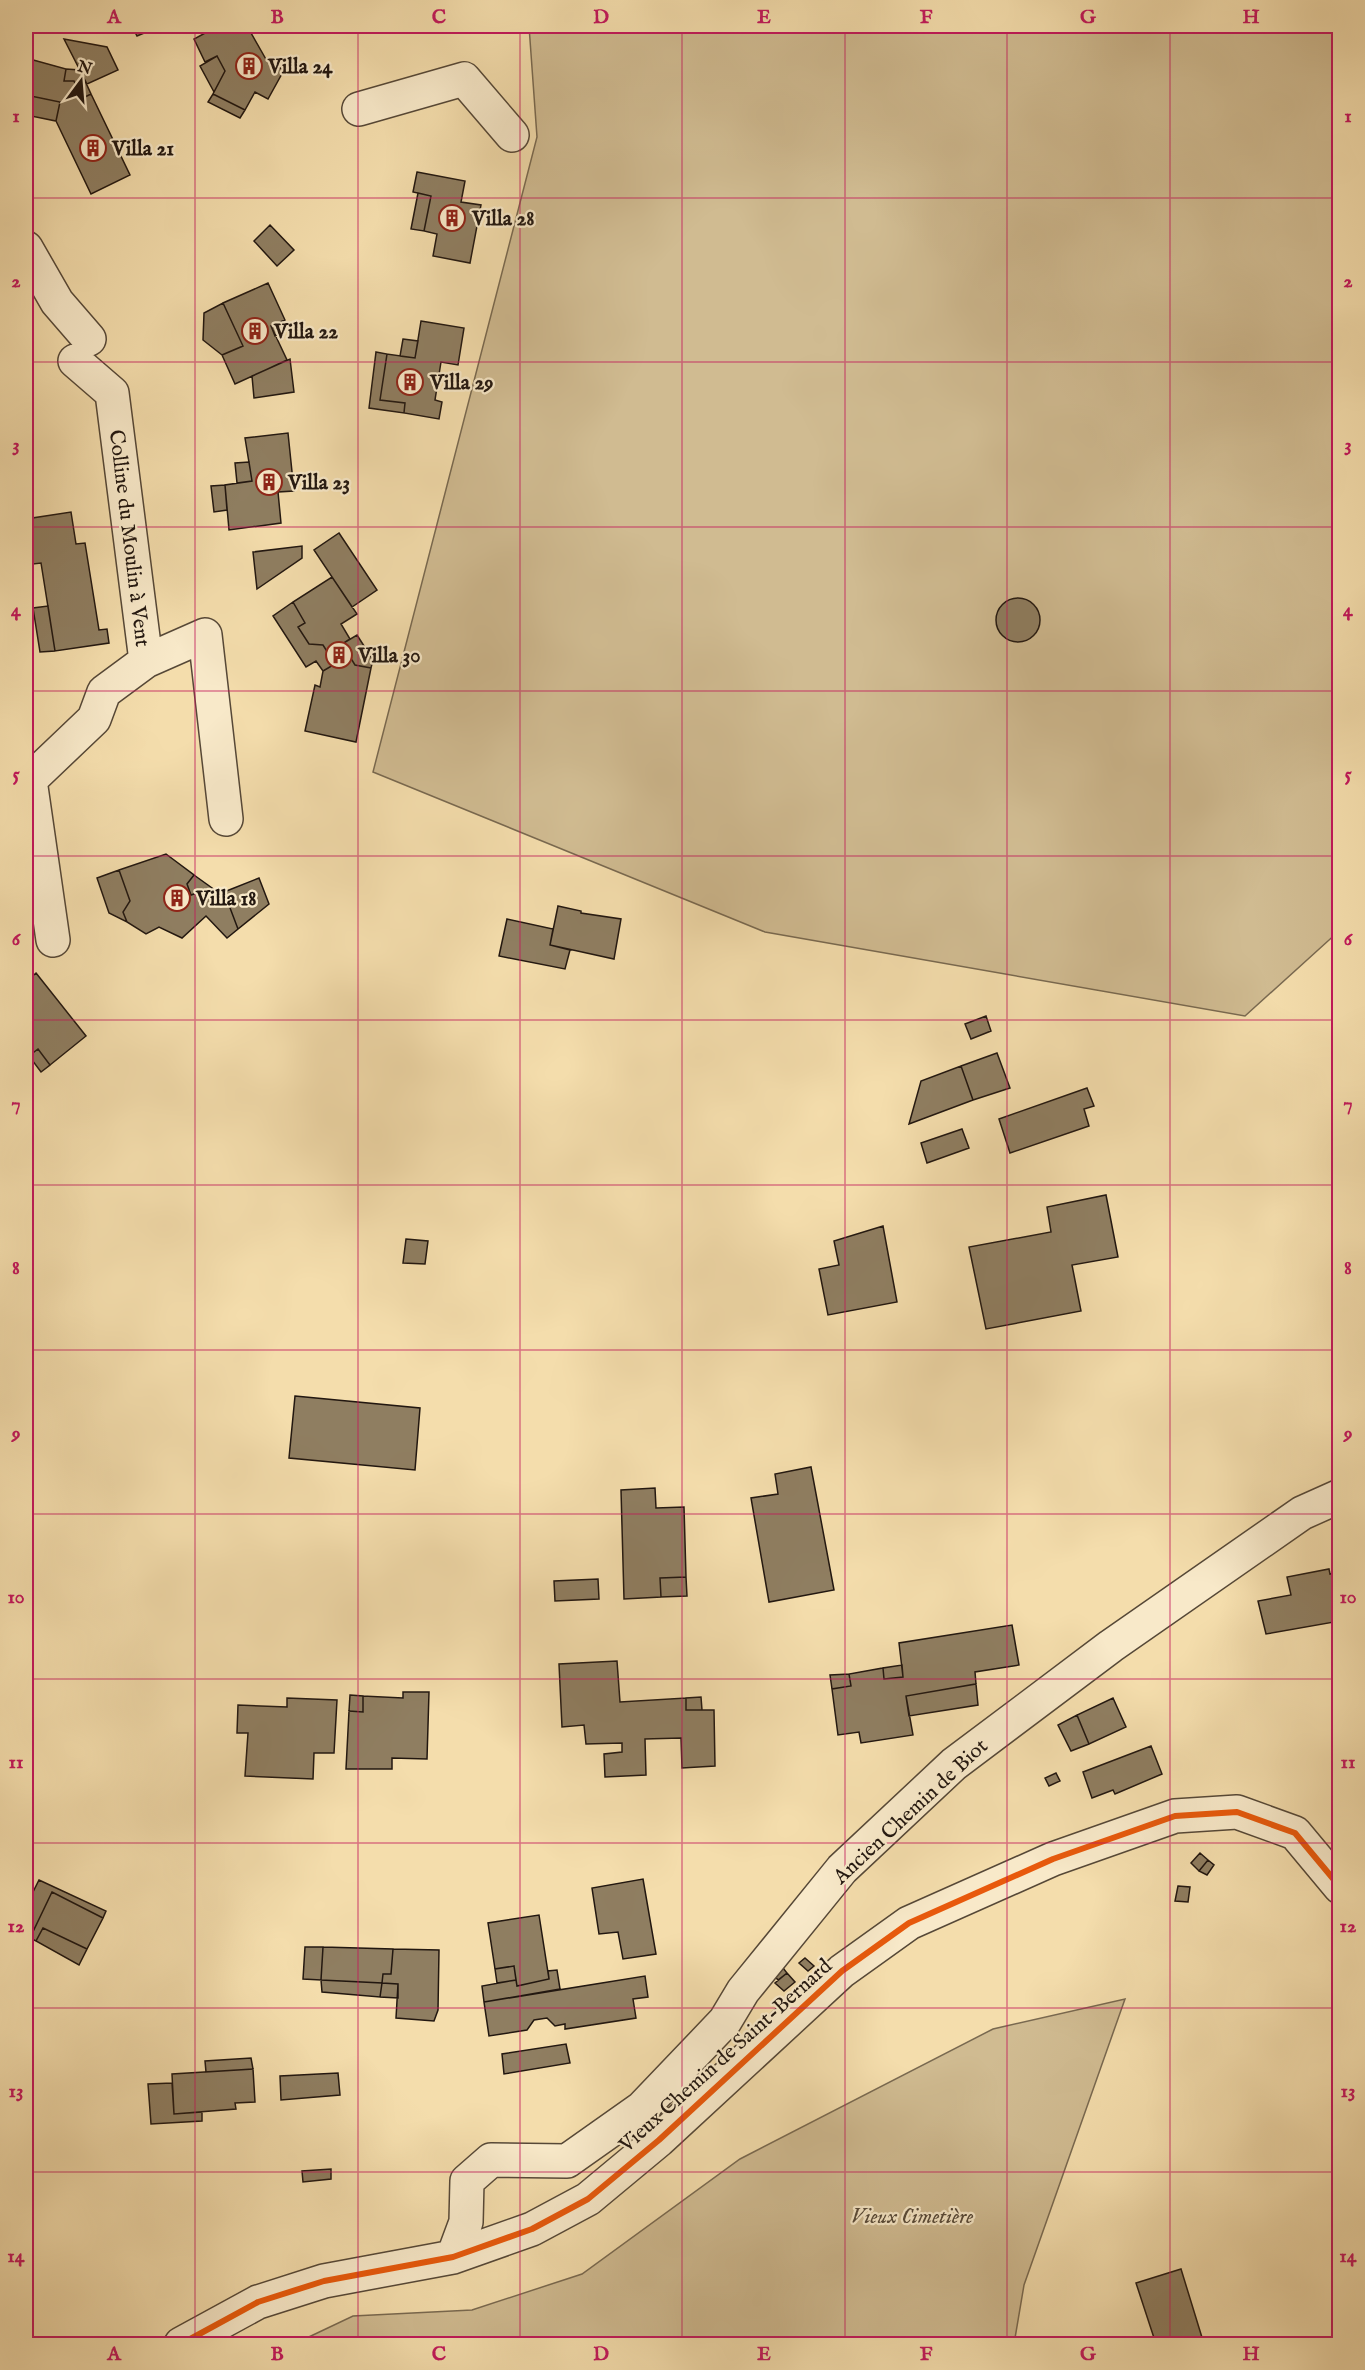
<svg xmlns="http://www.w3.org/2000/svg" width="1365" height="2370" viewBox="0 0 1365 2370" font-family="'IM FELL English',serif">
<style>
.green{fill:#d0bb91;stroke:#796950;stroke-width:1.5}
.building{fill:#8f7e61;stroke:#221710;stroke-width:1.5}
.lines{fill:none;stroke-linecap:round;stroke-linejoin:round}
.minor-casing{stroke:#564837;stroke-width:36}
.minor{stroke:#f8e9c9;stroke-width:33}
.cycleway-casing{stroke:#f8e9c9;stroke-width:10}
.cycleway{stroke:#e8590c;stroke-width:6}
.grid{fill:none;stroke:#c2185b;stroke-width:1.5;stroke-opacity:0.55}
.labels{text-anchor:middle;stroke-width:4.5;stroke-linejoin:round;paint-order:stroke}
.poi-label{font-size:21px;font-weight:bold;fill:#221710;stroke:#f8e9c9;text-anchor:start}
.street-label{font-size:21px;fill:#221710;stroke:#f8e9c9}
.park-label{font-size:21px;font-style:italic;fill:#564837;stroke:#f8e9c9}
.neatline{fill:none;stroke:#c2185b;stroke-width:2}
.grid-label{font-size:20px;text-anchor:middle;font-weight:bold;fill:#c2185b}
</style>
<rect width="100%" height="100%" fill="#f4ddac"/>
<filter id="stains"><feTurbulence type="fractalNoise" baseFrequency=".00333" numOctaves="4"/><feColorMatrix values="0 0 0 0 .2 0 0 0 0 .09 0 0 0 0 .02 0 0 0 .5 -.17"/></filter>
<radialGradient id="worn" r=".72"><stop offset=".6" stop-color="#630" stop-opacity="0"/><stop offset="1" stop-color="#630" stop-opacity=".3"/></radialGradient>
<path class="green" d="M529,26H1339V931L1245,1016L765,932L373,772L537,137Z
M1125,1999L1024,2285L1014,2344H294L353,2316L472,2310L582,2274L740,2159L993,2029Z"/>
<path class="building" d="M132,26H161L137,36Z
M218,26H247L267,61L284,70L268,99L255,92L245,110L213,94L225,71L217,56L205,62L194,39Z
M64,39L107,47L118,70L87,84Z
M217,56L225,71L214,92L200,66Z
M26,58L66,69L64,81H74L81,99L91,94L130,175L91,194L56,121L60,102L26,95Z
M66,69L80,70L91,94L81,99L74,81H64Z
M213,94L245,110L240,118L208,102Z
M26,95L60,102L56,121L26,115Z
M417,172L465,181L461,202L481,205L470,263L433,256L437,234L424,231L431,196L413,192Z
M418,193L431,196L424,231L411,229Z
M270,225L294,250L277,266L254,241Z
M268,283L285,320L271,326L287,360L235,384L222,355L243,346L223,303Z
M223,303L243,346L222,355L203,340L204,313Z
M421,321L464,328L458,365L441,362L435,400L442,402L439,419L404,413L405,403L380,400L387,354L415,358Z
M281,322L283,326L281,333L275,336L271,326Z
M403,339L418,341L415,358L400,356Z
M376,352L387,354L380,400L405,403L404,413L369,408Z
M290,359L294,392L254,398L252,376Z
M288,433L294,491L278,492L281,523L229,530L225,485L252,481L245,438Z
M249,462L252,481L237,483L235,463Z
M225,485L227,510L214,512L211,486Z
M71,512L76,544L85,543L99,630L107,629L109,643L55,651L41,563L33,564L26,519Z
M339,533L377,590L352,607L314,550Z
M302,546V558L257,589L253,552Z
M332,577L357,614L341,624L350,639L342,644L355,665L371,668L356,742L305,731L315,685L320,687L323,671L335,664L323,645L309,644L298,627L305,623L293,602Z
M996 620a22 22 0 1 1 44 0a22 22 0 1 1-44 0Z
M293,602L305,623L298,627L309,644L323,645L335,664L323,671L316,661L306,667L273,616Z
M48,606L55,651L40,652L33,608Z
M357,635L373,660L371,668L355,665L342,644Z
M26,831L38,918L26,920Z
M166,854L194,875L187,884L191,895L212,888L219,893L224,892L238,929L227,938L206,916L182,938L159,927L146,934L127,922L123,912L130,901L119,870Z
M119,870L130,901L123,912L127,922L109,913L97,878Z
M194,875L212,888L191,895L187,884Z
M259,878L269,904L238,929L224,892Z
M558,906L581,911V913L621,919L614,959L550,945Z
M507,919L553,929L550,945L570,950L565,969L499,956Z
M36,973L86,1036L50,1065L38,1049L29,1056L26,1052V982Z
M986,1016L991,1031L971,1039L965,1024Z
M38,1049L50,1065L41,1072L29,1056Z
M997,1053L1010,1088L973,1100L961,1066Z
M961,1066L973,1100L909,1124L921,1081Z
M1087,1088L1094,1106L1084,1109L1089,1126L1010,1153L999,1119Z
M962,1129L969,1148L927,1163L921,1143Z
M1106,1195L1118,1257L1072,1265L1081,1311L986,1329L969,1247L1051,1232L1047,1207Z
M883,1226L897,1302L828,1315L819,1269L839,1265L834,1241Z
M406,1239L428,1241L425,1264L403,1263Z
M295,1396L420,1408L415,1470L289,1458Z
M811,1467L834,1590L769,1602L751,1498L778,1494L775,1474Z
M655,1488L656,1508L684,1507L686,1577L660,1578L661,1597L624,1599L621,1490Z
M1329,1569L1330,1574L1340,1572V1600L1337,1601L1340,1621L1266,1634L1258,1601L1291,1595L1287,1577Z
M26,1574L31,1577L26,1588Z
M686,1577L687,1596L661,1597L660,1578Z
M598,1579L599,1599L555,1601L554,1581Z
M1012,1625L1019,1665L975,1672L976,1684L906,1696L913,1735L861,1743L859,1732L838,1735L832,1689L851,1686L849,1674L883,1668L884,1679L903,1677L899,1643Z
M617,1661L620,1702L686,1698V1710H714L715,1766L682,1768L681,1738L645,1739L646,1775L605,1777L604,1754L622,1752V1743L586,1744L584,1725L562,1727L559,1664Z
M902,1665L903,1677L884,1679L883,1668Z
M849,1674L851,1686L832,1689L830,1675Z
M976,1684L978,1705L909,1716L906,1696Z
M403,1692H429L427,1759L392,1758V1769H346L349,1711L363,1712V1696L403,1698Z
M350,1695L363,1696V1712L349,1711Z
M701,1697L702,1710H686V1698Z
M287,1698L337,1700L334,1753H314L313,1779L245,1776L248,1733H237L238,1705L287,1707Z
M1113,1698L1126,1727L1089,1744L1077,1715Z
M1077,1715L1089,1744L1071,1751L1058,1725Z
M1151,1746L1162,1774L1115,1794L1113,1790L1092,1798L1083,1772Z
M1056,1773L1060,1781L1049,1786L1045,1778Z
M1200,1853L1208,1860L1199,1871L1191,1863Z
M1208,1860L1214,1865L1207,1875L1199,1871Z
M643,1879L656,1954L623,1959L618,1932L599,1934L592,1888Z
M39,1880L106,1911L103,1918L52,1892L30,1938L26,1936V1906Z
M1178,1886L1190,1887L1188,1902L1175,1901Z
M52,1892L103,1918L87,1949L43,1928L36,1941L30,1938Z
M539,1915L549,1979L517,1986L514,1966L495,1969L488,1923Z
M43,1928L87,1949L79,1965L36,1941Z
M305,1947H323L321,1980L303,1979Z
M323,1947L393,1949L391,1974H383L382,1983L321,1980Z
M393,1949L439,1950L438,2010L434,2021L396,2018L398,1984L382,1983L383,1974H391Z
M805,1958L814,1966L808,1971L799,1963Z
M780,1964L787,1973L778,1980L771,1972Z
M514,1966L516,1980L497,1983L495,1969Z
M557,1970L560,1989L484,2002L482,1986L516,1980L517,1986L549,1979L548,1971Z
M787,1973L795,1982L784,1991L775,1983Z
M645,1976L648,1997L633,1999L636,2018L565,2029V2024L555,2026L547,2018L534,2020L527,2030L489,2036L484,2002Z
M321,1980L382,1983L380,1997L322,1992Z
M382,1983L398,1984V1998L380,1997Z
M566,2044L570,2063L504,2074L502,2054Z
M251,2058L253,2069L206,2072L205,2061Z
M253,2069L255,2102L235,2103L236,2109L174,2114L172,2074Z
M338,2073L340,2095L281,2100L280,2076Z
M172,2083L174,2114L202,2112V2121L151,2124L148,2084Z
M331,2169V2179L303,2182L302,2171Z
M1181,2269L1204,2344H1156L1136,2283Z"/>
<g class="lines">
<defs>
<path id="minor" d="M359,109L464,79L512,135
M26,248L57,302L89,339
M75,361L112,393L146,661L205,635L226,819
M53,940L30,780L94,719L104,692L146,661
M453,2257L466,2222L467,2181L491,2160L567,2161L642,2108L725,2021L743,1991L842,1869L954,1764L1111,1646L1302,1513L1340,1496
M181,2344L258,2302L324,2281L453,2257L532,2229L588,2199L659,2140L842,1971L909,1923L1053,1859L1175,1816L1237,1812L1295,1833L1340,1887"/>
</defs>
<use href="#minor" class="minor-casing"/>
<use href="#minor" class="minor"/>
<defs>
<path id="cycleway" d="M181,2344L258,2302L324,2281L453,2257L532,2229L588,2199L659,2140L842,1971L909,1923L1053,1859L1175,1816L1237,1812L1295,1833L1340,1887"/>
</defs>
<use href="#cycleway" class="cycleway-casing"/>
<use href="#cycleway" class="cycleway"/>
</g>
<path class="grid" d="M195,26V2344M358,26V2344M520,26V2344M682,26V2344M845,26V2344M1007,26V2344M1170,26V2344M26,198H1340M26,362H1340M26,527H1340M26,691H1340M26,856H1340M26,1020H1340M26,1185H1340M26,1350H1340M26,1514H1340M26,1679H1340M26,1843H1340M26,2008H1340M26,2172H1340"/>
<defs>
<symbol id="building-ring" viewBox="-11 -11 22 22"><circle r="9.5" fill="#f8e9c9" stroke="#8f2418" stroke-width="1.5"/><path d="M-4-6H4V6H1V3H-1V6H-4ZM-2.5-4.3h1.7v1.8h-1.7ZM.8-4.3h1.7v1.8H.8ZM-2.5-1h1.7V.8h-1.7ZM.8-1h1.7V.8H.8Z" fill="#8f2418"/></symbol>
</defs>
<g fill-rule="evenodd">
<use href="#building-ring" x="234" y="51" width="30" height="30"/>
<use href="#building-ring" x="78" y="133" width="30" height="30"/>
<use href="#building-ring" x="437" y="203" width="30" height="30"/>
<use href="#building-ring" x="240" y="316" width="30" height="30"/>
<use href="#building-ring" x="395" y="367" width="30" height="30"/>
<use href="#building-ring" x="254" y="467" width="30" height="30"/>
<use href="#building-ring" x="324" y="640" width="30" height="30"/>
<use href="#building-ring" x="162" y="883" width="30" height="30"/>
</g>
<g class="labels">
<g class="poi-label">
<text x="268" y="73">Villa 24</text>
<text x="112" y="155">Villa 21</text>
<text x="472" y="225">Villa 28</text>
<text x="274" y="338">Villa 22</text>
<text x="430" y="389">Villa 29</text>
<text x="288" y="489">Villa 23</text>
<text x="358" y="662">Villa 30</text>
<text x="196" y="905">Villa 18</text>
</g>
<g class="street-label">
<text transform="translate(130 538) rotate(83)" y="7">Colline du Moulin à Vent</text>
<text transform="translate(910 1811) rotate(-43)" y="7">Ancien Chemin de Biot</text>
<text transform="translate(725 2055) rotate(-42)" y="7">Vieux Chemin de Saint-Bernard</text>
</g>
<g class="park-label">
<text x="912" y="2223">Vieux Cimetière</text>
</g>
</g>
<rect width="1365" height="2370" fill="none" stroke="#f4ddac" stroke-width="66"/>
<g transform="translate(81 81) rotate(16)" stroke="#f8e9c9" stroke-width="4.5" paint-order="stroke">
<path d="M0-4.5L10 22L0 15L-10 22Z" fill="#221710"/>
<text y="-9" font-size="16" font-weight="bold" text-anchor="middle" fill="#221710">N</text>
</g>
<rect x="33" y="33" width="1299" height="2304" class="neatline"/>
<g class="grid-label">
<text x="114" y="23">A</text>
<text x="277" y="23">B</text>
<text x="439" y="23">C</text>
<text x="601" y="23">D</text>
<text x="764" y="23">E</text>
<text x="926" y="23">F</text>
<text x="1088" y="23">G</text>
<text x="1251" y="23">H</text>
<text x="16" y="122">1</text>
<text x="1348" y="122">1</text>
<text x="16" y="287">2</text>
<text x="1348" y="287">2</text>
<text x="16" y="451">3</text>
<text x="1348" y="451">3</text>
<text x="16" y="616">4</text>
<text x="1348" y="616">4</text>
<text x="16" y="780">5</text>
<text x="1348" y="780">5</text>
<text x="16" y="945">6</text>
<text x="1348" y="945">6</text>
<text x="16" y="1110">7</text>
<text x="1348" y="1110">7</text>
<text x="16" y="1274">8</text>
<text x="1348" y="1274">8</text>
<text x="16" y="1439">9</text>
<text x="1348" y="1439">9</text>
<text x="16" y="1603">10</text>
<text x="1348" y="1603">10</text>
<text x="16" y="1768">11</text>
<text x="1348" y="1768">11</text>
<text x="16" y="1932">12</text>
<text x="1348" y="1932">12</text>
<text x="16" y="2097">13</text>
<text x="1348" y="2097">13</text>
<text x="16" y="2262">14</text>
<text x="1348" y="2262">14</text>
<text x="114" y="2360">A</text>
<text x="277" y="2360">B</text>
<text x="439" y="2360">C</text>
<text x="601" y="2360">D</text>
<text x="764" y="2360">E</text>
<text x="926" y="2360">F</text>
<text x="1088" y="2360">G</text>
<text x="1251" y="2360">H</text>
</g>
<rect width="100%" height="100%" filter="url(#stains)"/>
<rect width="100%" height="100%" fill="url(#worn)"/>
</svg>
